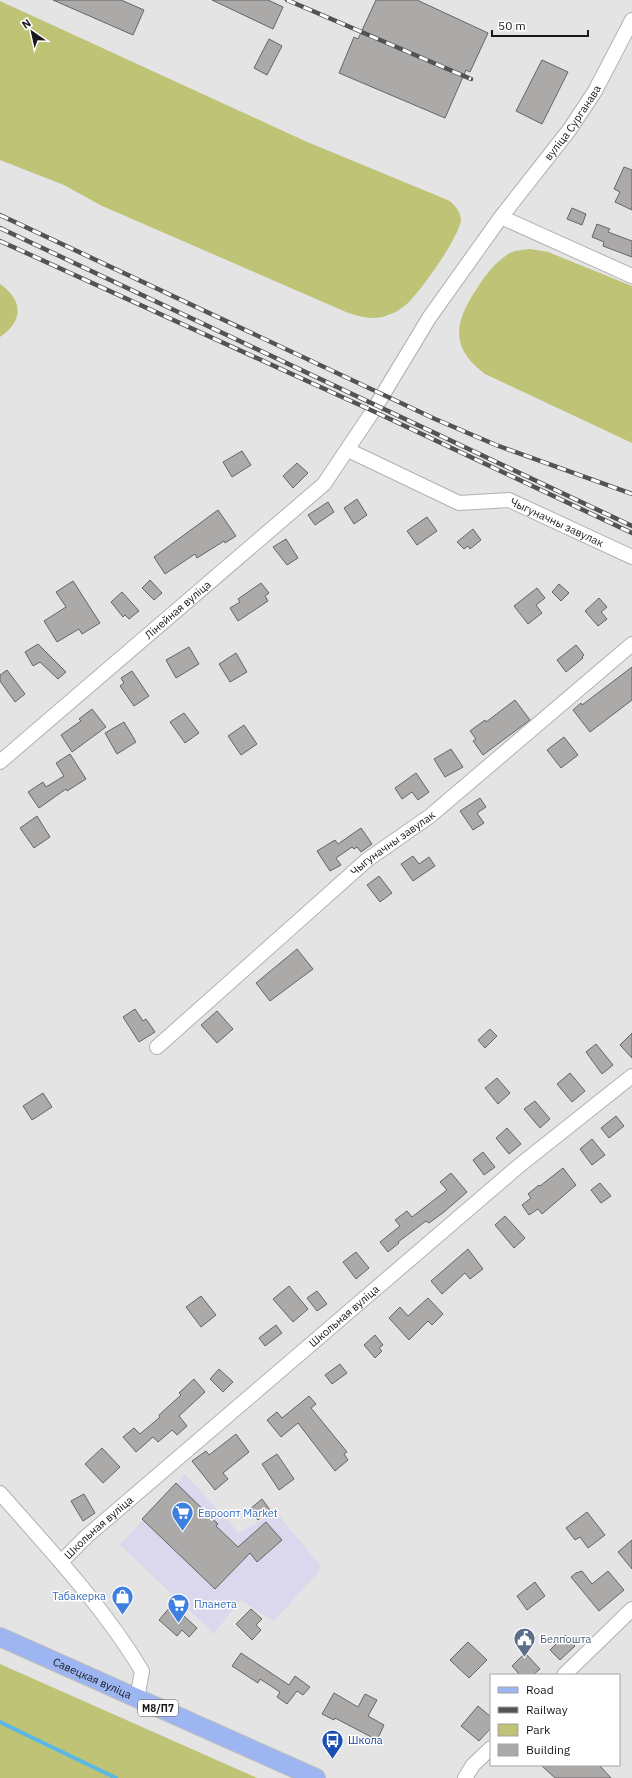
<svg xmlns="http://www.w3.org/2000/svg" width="632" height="1778" viewBox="0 0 632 1778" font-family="'IBM Plex Sans',sans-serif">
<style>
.commercial{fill:#dbd7ec}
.green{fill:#bfc376}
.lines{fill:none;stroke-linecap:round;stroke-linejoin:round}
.stream{stroke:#59b8e4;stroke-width:4}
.building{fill:#acaaa9;stroke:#666564}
.minor-casing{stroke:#b1b1b2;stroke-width:16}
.major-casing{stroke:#bfbfbf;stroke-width:20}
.minor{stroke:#fff;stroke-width:14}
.major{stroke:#9db5f1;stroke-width:18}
.rail-casing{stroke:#535354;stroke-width:4.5}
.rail{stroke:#fff;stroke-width:3;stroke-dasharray:9;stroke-linecap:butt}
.labels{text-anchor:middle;stroke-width:3;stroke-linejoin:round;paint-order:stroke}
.shield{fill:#fff;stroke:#5e5e5f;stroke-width:1}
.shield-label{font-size:10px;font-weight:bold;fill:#19191a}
.street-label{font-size:11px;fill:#19191a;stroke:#fff}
.shop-label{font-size:11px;fill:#366cbe;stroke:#fff;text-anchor:start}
.service-label{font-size:11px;fill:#4e5e75;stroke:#fff;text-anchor:start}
.transit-label{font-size:11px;fill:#164399;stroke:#fff;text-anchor:start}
</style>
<rect width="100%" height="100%" fill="#e4e4e5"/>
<path class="commercial" d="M185,1474L239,1533L276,1512L322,1568L274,1621L240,1600L214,1634L120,1545Z"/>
<path class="green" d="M0,1L305,141L450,201C455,206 460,211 461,219C461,235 420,292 407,304C401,309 395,313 388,315C374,321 360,317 346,312L100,205L64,185L0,160Z
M530,249L548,252L632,286V443L485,374C450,348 454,323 476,290C485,276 496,260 512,252C517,250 524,250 530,249Z
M0,284C23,300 24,321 0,337Z
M0,1664L257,1778H0Z"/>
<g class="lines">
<path class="stream" d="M0,1722L116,1778"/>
</g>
<path class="building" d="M53,0H121L144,10L133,35Z
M212,0H268L283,7L273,29Z
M376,0H417L488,33L470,72L466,70L445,118L339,73L354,37L358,39Z
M269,39L282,46L267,75L254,68Z
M542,60L568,72L542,124L516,111Z
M624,167L632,170V210L615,202L620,192L614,189Z
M572,208L586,214L582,225L567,219Z
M597,224L610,229L608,232L632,241V257L603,246L604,242L592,237Z
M242,451L251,465L232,477L223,462Z
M297,463L308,473L293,488L283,476Z
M357,499L367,515L354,524L344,508Z
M328,502L334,512L315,525L308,515Z
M218,510L236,536L225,543L224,541L197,558L195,554L165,574L154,557Z
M427,517L437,531L417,545L407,531Z
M473,529L481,540L470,549L468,546L464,549L457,542Z
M286,539L298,558L287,565L273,547Z
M150,580L162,593L154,600L142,588Z
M73,581L100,623L82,634L79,629L57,642L44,621L66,607L56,592Z
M261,583L269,593L265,596L268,601L238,621L230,608L240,602L238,599Z
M559,584L569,593L561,601L552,592Z
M537,588L545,598L536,605L542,613L528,624L514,606Z
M122,592L139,611L129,619L125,615L123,617L111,602Z
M599,598L607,607L601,612L607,619L598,626L585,611Z
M38,644L66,672L58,679L40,662L33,666L25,652Z
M576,645L584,655L582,657L583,658L566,672L557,660Z
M189,647L199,664L176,678L166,660Z
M236,653L247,672L230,682L219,664Z
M632,667V700L590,732L573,710L581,703L582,705Z
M7,670L25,694L15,702L0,681V675Z
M132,671L149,696L134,706L120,686L124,683L121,678Z
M515,700L530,720L483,755L473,741L476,739L470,731L485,720L486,722Z
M92,709L106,727L72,752L61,735L81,721L79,719Z
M184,713L199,733L185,743L170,722Z
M124,722L136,742L117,754L105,733Z
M244,725L257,744L241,755L228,736Z
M564,737L578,755L561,768L547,750Z
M451,749L463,767L445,777L434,759Z
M70,754L86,779L67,791L66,789L39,808L28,792L43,782L46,787L64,776L56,763Z
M416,773L429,792L418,800L412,792L402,799L395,788Z
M480,798L486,807L477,813L484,823L473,830L460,811Z
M37,816L50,837L34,848L20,828Z
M361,828L372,844L361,852L357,847L354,849L352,847L336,858L341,865L330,871L317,851L335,840L338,844Z
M413,856L419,864L429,857L435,866L413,881L401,864Z
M379,876L392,893L380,902L367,885Z
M297,949L313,969L270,1001L256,983Z
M135,1009L143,1021L146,1019L155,1032L139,1042L123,1017Z
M217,1011L233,1029L217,1043L201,1025Z
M490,1029L497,1036L485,1048L478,1040Z
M632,1033V1058L620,1045Z
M596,1044L613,1065L602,1074L586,1052Z
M570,1073L585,1091L572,1102L557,1084Z
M497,1078L510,1093L498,1104L485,1088Z
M43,1093L52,1107L32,1120L23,1106Z
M535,1101L550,1119L540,1128L524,1109Z
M616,1116L624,1126L609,1138L601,1128Z
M507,1128L521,1144L509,1154L496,1138Z
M592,1139L605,1155L592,1165L580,1149Z
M483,1152L495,1167L484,1175L473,1160Z
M563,1168L576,1185L542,1214L538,1209L529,1215L522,1205L531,1198L528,1194L539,1185L540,1186Z
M451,1173L467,1192L444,1212L429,1223L426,1221L398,1242L399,1243L388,1252L380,1242L400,1226L395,1220L407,1211L412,1217L447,1190L440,1182Z
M600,1183L611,1196L601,1203L591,1190Z
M505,1216L525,1238L514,1248L495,1225Z
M468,1249L483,1269L470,1279L465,1273L442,1294L431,1281Z
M356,1252L369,1268L356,1279L343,1262Z
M289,1286L308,1309L293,1322L273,1299Z
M317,1291L327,1304L317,1311L307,1298Z
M201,1296L216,1315L201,1327L186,1307Z
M428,1298L443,1314L432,1325L428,1321L409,1340L389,1318L400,1307L408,1316Z
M276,1325L282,1333L265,1346L259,1338Z
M375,1335L383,1345L379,1348L382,1351L375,1358L364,1345Z
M340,1364L347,1373L332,1384L325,1375Z
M219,1369L233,1382L223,1392L210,1379Z
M194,1379L205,1392L179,1416L187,1426L177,1435L172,1430L158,1442L153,1437L136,1452L123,1437L134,1428L140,1434L160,1417L159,1415L181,1395L179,1393Z
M309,1396L316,1404L311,1408L347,1452L344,1454L348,1460L335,1471L298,1423L281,1437L267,1420L277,1412L282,1418Z
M236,1434L249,1452L223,1473L228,1479L215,1490L192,1461L206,1451L209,1455Z
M102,1448L120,1467L103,1483L85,1464Z
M277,1454L294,1479L279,1490L262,1464Z
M176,1483L218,1524L216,1526L238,1547L266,1522L282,1540L257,1562L250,1553L215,1589L142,1519Z
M84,1494L95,1513L83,1521L71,1501Z
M262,1499L270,1510L258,1520L250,1509Z
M587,1512L605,1535L588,1548L580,1537L575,1540L566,1528Z
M632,1540V1569L618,1552Z
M582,1571L592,1584L608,1571L624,1590L599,1611L571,1577L576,1573Z
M535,1582L545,1596L527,1610L517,1596Z
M172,1605L197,1628L189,1637L182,1630L177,1636L159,1620Z
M251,1609L262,1619L256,1625L261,1630L252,1640L236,1624Z
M565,1635L575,1646L560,1660L550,1650Z
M468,1642L487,1660L469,1678L450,1660Z
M241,1653L289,1685L295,1676L310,1687L303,1695L297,1691L287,1704L277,1697L280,1692L260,1679L258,1683L232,1666Z
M525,1653L540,1669L533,1675H520L512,1666Z
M334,1693L358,1707L365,1694L377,1700L368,1716L384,1725L377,1740L335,1718L334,1720L322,1714Z
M478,1706L491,1717V1728L479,1741L461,1726Z
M541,1765H599L611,1778H555Z"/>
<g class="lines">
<defs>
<g id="minor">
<path d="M501,217L632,276"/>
<path id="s1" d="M348,450L459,503L509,500L632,557"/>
<path id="s2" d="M0,762L324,484L373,411L429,318L501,217L570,129L595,91L632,20"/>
<path id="s3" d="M157,1047L367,860L430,816L632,644"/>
<path d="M0,1493C50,1550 103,1606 142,1671L137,1699"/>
<path id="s4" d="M61,1562L87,1536L520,1165L632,1076"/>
<path d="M564,1675L632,1609"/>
<path d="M465,1778L473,1765L491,1748"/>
</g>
<g id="major">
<path id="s5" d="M0,1637L316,1778"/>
</g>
</defs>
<use href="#minor" class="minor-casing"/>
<use href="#major" class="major-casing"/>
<use href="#minor" class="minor"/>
<use href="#major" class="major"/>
<defs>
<path id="rail" d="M287,0L471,79
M0,215L435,419L496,445L632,494
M0,228L632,526
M0,241L373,411L632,533"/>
</defs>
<use href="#rail" class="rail-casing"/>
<use href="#rail" class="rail"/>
</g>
<defs>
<symbol id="supermarket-pin" viewBox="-11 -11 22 30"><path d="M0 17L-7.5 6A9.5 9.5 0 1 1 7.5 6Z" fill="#3f7fe0" stroke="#fff"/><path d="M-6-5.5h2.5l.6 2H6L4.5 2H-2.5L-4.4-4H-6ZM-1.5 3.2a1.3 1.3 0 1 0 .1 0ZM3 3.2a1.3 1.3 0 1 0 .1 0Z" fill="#fff"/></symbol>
<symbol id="shop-pin" viewBox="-11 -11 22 30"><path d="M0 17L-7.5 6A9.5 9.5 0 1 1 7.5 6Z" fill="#3f7fe0" stroke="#fff"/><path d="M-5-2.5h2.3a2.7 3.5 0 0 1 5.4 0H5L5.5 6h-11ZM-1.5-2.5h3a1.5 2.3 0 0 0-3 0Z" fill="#fff"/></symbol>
<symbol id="civic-pin" viewBox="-11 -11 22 30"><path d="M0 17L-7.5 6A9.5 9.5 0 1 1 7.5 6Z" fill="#5c6f8a" stroke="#fff"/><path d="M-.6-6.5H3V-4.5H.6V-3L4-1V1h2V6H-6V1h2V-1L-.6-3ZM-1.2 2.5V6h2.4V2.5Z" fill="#fff"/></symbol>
<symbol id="bus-pin" viewBox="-11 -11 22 30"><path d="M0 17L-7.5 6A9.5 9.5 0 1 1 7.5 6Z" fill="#1a4fb4" stroke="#fff"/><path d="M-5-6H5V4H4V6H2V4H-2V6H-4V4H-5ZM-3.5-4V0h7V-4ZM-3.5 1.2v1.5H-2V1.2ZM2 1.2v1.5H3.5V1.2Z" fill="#fff"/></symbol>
</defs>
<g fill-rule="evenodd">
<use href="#supermarket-pin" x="170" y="1500" width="25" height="34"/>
<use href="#shop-pin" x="110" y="1584" width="25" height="34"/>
<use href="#supermarket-pin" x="166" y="1592" width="25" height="34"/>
<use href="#civic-pin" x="512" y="1626" width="25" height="34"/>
<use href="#bus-pin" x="320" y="1728" width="25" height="34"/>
</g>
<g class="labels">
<rect class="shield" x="138" y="1700" width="40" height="16" rx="3"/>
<g class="shield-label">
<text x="158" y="1712">М8/П7</text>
</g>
<g class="street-label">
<text dy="4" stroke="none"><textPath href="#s2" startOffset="866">вуліца Сурганава</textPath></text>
<text dy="4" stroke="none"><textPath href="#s1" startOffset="226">Чыгуначны завулак</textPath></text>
<text dy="4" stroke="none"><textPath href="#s2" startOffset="234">Лінейная вуліца</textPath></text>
<text dy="4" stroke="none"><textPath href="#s3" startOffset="312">Чыгуначны завулак</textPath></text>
<text dy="4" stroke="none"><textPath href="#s4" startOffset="375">Школьная вуліца</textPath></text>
<text dy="4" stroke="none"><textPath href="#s4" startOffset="51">Школьная вуліца</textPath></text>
<text dy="4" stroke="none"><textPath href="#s5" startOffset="101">Савецкая вуліца</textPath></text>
</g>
<g class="shop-label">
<text x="198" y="1517">Евроопт Market</text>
<text x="106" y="1600" text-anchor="end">Табакерка</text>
<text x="194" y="1608">Планета</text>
</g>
<g class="service-label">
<text x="540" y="1643">Белпошта</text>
</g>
<g class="transit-label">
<text x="348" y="1744">Школа</text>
</g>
</g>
<rect x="490" y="1674" width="130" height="92" fill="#ffffff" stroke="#a3a3a3"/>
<rect x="498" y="1687" width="20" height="6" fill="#9db5f1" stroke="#a3a3a3"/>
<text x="526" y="1694" font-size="12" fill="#19191a">Road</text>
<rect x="498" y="1707" width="20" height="6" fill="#535354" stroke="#a3a3a3"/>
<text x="526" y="1714" font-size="12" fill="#19191a">Railway</text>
<rect x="498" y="1724" width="20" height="12" fill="#bfc376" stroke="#a3a3a3"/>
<text x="526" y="1734" font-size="12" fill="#19191a">Park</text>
<rect x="498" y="1744" width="20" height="12" fill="#acaaa9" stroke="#a3a3a3"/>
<text x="526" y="1754" font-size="12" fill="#19191a">Building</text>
<g transform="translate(32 32) rotate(326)" stroke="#ffffff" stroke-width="3" paint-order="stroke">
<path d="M0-3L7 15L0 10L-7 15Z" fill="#19191a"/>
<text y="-6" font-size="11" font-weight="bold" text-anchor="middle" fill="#19191a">N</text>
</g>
<path d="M492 30v6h96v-6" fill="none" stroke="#19191a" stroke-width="2"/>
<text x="498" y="30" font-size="12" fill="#19191a" stroke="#ffffff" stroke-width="3" paint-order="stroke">50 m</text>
</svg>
